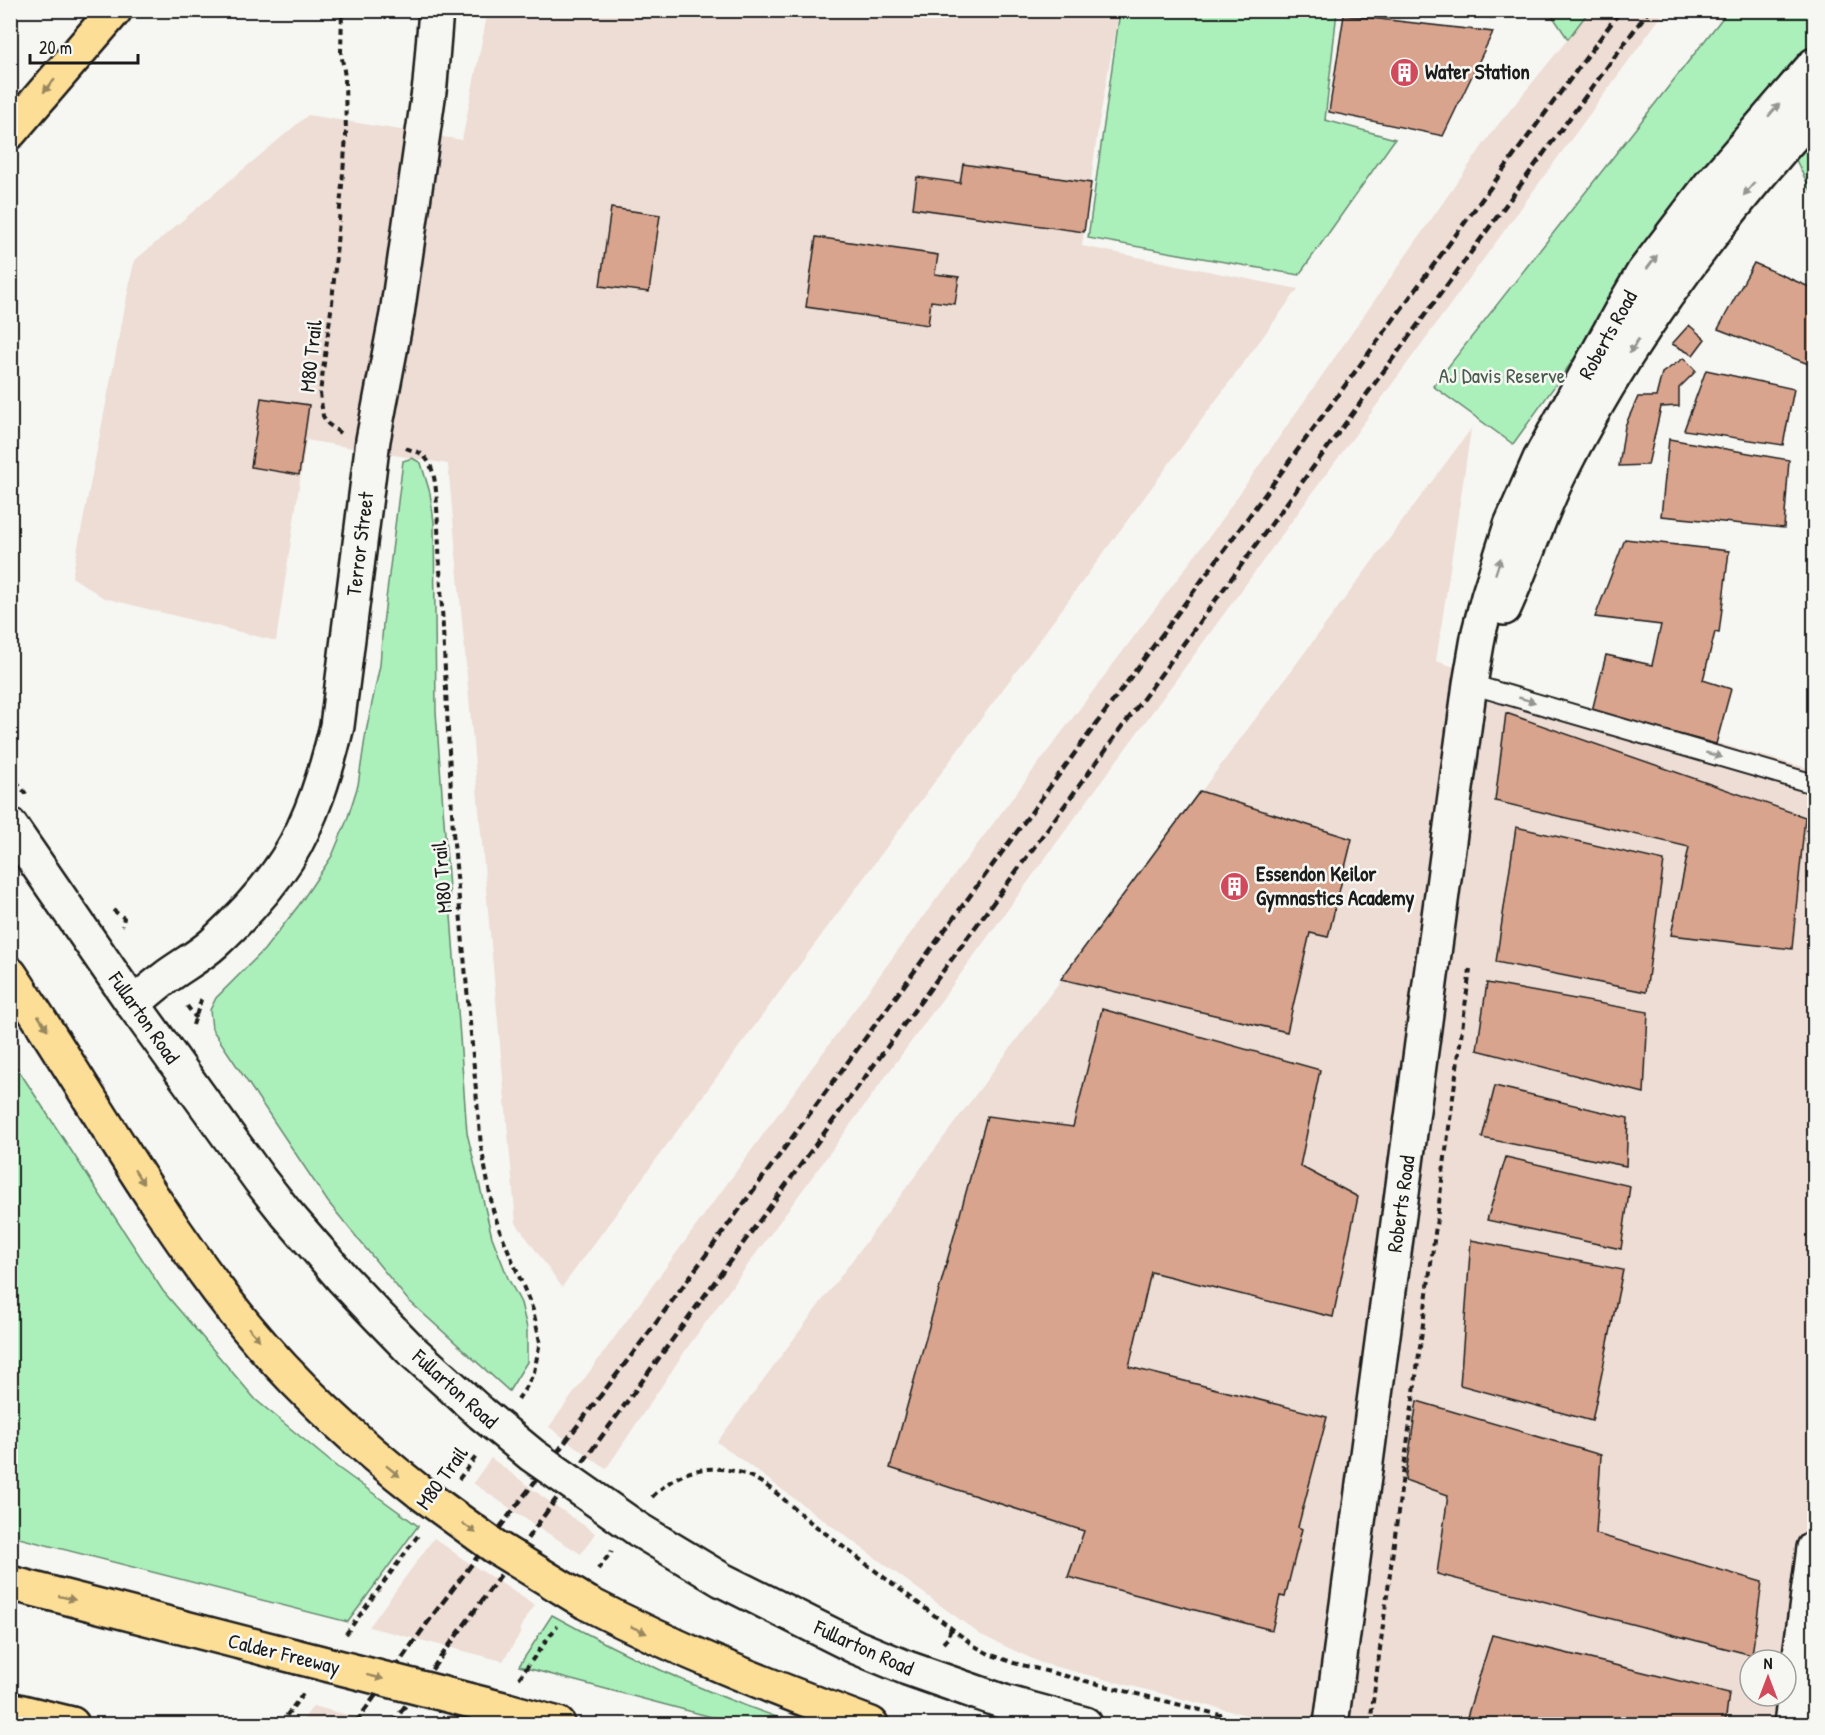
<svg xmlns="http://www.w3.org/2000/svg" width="1825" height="1735" viewBox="0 0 1825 1735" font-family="'Patrick Hand',sans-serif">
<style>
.built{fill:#edddd4;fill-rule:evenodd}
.green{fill:#abf0bb;stroke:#64866c;stroke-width:1.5}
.building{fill:#d8a48d;stroke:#1c1c1c;stroke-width:1.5}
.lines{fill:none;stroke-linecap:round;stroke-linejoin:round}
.lane-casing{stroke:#1c1c1c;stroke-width:22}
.street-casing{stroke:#1c1c1c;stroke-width:38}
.secondary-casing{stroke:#1c1c1c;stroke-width:38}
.highway-casing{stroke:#1c1c1c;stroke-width:38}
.path{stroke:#1c1c1c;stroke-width:4;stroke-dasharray:6 4.5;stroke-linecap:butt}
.lane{stroke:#f6f6f2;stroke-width:18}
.street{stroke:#f6f6f2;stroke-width:33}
.secondary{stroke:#f6f6f2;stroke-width:33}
.highway{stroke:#fdde96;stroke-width:33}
.rail{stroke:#1c1c1c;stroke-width:4.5;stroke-dasharray:9 4.5;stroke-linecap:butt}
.secondary-bridge-casing{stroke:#1c1c1c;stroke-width:38;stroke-linecap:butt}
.highway-bridge-casing{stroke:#1c1c1c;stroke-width:38;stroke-linecap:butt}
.secondary-bridge{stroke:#f6f6f2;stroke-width:33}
.highway-bridge{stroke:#fdde96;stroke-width:33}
.oneway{fill:#98875f}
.oneway2{fill:#949492}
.labels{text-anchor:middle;stroke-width:5;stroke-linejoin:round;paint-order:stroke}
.poi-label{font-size:21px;font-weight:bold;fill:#1c1c1c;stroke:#f6f6f2;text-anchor:start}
.street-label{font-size:21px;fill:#1c1c1c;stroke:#f6f6f2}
.park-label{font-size:21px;fill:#475c4c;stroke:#f6f6f2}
</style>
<rect width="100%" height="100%" fill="#f6f6f2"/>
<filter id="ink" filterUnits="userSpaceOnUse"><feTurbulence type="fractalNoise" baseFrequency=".0167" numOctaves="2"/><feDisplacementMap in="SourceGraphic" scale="12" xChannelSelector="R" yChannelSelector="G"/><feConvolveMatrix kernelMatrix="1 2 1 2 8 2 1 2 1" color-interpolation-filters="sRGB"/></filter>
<g filter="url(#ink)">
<path class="built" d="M488,11H1119L1099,122L1082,246L1298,289L562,1287L516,1223L448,464L306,440L276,641L104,598L72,577L134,261L308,115L462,140Z
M1589,11H1665L687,1348L606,1469L549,1427L901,946L1212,533L1493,131L1568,39Z
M1471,429L1436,661L1510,685L1814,770V1724H1281L1041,1663L981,1635L717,1442ZM1750,1660H1786V1696H1750Z
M491,1458L547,1500L595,1533L581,1554L530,1522L473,1483Z
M434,1538L463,1559L535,1605L521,1626L520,1634L503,1661L369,1627Z
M313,1706L382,1724H300Z"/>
<path class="green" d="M1120,11H1337L1325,120L1395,139L1299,275L1088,238Z
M1416,11H1496L1492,18Z
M1549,11H1589L1568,39Z
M1728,11H1814V53L1695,190L1513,444L1433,386Z
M1814,139V197L1795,158Z
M412,458L421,463L430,493L434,522L436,712L467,1133L492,1237L508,1278L521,1303L527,1328V1362L509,1391L407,1299L328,1202L212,1029L210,1010L216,998L264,950L299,905L332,856L347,820L358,785L366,732L380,665L383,624L403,461Z
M10,1057L163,1291L256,1400L337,1467L418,1526L348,1622L11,1536Z
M552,1615C630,1658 713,1697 798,1724H738L519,1666Z"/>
<path class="building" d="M1344,15L1493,32L1443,136L1329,112Z
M963,164L1091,183L1084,232L913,208L917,177L960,183Z
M611,208L660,215L649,292L600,286Z
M816,237L938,255L935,274L959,277L955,304L931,301L928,325L806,307Z
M1754,263L1814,289V354L1811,365L1718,329Z
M1689,325L1705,339L1693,355L1672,344Z
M1684,358L1696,371L1679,388V406L1661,407L1648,465L1619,466L1625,426L1638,397H1656L1662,373Z
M1706,370L1794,389L1783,445L1684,430Z
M261,398L309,405L299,475L251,467Z
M1669,439L1789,460L1784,528L1661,516Z
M1625,539L1729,551L1719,633L1715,632L1703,680L1731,689L1716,744L1592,711L1606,655L1652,665L1661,625L1595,617Z
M1506,713L1805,817L1792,949L1671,935L1689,847L1495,801Z
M1200,791L1352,839L1328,937L1310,933L1287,1032L1061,979Z
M1516,827L1664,861L1646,992L1496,962Z
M1487,983L1648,1012L1644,1093L1477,1050Z
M1102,1009L1320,1070L1300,1166L1358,1197L1333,1317L1151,1272L1129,1367L1327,1417L1298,1527L1302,1529L1285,1597L1280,1596L1272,1630L1068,1577L1084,1531L890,1468L987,1116L1073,1127Z
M1495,1086L1628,1118L1626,1166L1482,1138Z
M1506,1157L1630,1186L1621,1249L1487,1220Z
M1471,1240L1623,1270L1592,1421L1460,1385Z
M1417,1401L1601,1455L1596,1534L1762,1582L1752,1655L1437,1574L1448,1495L1405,1480Z
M1492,1635L1729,1693L1725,1724H1504L1467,1717Z"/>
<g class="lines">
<defs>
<path id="lane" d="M1470,684L1814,784"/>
<path id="street" d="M133,1004C144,995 154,986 165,978C181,966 200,956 214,943C241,918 267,890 287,859C312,819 326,772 337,726L373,440L397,314L430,84L436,10
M1791,1724L1814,1548"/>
<path id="secondary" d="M1504,608C1524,564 1538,517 1560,473C1625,342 1716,221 1814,112
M10,825L133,1004L260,1180L286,1213L343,1279L377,1315L410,1349L481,1413
M639,1530L722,1580L856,1647L907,1668L1004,1702L1085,1724
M1331,1724L1470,684L1479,632L1488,597L1511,525L1540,459L1626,302L1643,273L1710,185L1814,65"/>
<path id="highway" d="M10,132L115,10
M10,974C88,1091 156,1215 245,1325C297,1388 357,1443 421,1493
M10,1583L298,1657
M587,1603C679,1651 774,1688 871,1724
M10,1709L72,1724
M507,1710L558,1724"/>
</defs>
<use href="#lane" class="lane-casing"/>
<use href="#street" class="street-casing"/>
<use href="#secondary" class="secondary-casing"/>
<use href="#highway" class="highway-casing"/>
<path class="path" d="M340,433L328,424L323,416L320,393L332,303L346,137L345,77L341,52L342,10
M406,448C410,450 416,451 420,453C436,463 436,491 437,507L453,832L481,1146L493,1210L499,1228L533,1310L540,1342L534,1372L527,1386L518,1399
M10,773L26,794
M113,910L124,918L122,926
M187,1006L196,1018
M193,1025L201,1000L204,996
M459,1479L478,1454
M652,1497C676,1473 700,1464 734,1471C766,1478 788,1505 813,1524C866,1564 920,1604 973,1645L989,1654L1014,1663L1256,1724
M598,1569L612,1551
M346,1634L419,1534
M943,1643L948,1638L951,1628
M519,1678L557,1626
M280,1724L303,1694
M1370,1724L1470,969"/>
<use href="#lane" class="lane"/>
<use href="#street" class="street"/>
<use href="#secondary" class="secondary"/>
<use href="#highway" class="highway"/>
<path class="rail" d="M355,1724L433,1615L653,1327L1621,10
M392,1724L683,1325L1649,10"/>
<defs>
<path id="secondary-bridge" d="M481,1413L532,1455L639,1530"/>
<path id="highway-bridge" d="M421,1493L494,1546L587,1603
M298,1657L507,1710"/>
</defs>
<use href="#secondary-bridge" class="secondary-bridge-casing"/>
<use href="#highway-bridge" class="highway-bridge-casing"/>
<use href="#secondary-bridge" class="secondary-bridge"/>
<use href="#highway-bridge" class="highway-bridge"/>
</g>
<defs><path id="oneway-solid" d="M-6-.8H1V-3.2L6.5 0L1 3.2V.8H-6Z" transform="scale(1.5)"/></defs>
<g class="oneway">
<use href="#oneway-solid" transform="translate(49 86) rotate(131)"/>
<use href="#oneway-solid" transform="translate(43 1023) rotate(56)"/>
<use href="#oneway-solid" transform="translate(139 1177) rotate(57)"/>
<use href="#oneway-solid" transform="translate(254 1334) rotate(49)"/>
<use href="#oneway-solid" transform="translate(393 1471) rotate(39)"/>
<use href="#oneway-solid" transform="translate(469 1528) rotate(36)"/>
<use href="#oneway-solid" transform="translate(67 1598) rotate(14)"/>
<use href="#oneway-solid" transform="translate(639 1630) rotate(24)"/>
<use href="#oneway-solid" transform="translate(375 1677) rotate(14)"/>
</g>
<g class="oneway2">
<use href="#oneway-solid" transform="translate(1774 110) rotate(-49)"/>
<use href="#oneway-solid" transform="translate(1749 189) rotate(130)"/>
<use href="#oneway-solid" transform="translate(1652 262) rotate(-53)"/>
<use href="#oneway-solid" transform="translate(1634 346) rotate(123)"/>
<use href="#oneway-solid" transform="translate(1498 566) rotate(-72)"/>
<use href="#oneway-solid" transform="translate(1527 700) rotate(16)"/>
<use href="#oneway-solid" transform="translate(1714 755) rotate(16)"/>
</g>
</g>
<defs>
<symbol id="building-disc" viewBox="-11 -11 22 22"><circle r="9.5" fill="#d1495b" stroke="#f6f6f2"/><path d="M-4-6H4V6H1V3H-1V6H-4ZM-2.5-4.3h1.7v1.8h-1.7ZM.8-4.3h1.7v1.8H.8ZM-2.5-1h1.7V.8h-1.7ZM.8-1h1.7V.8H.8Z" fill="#fff"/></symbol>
</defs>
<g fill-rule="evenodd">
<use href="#building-disc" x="1388" y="56" width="33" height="33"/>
<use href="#building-disc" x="1218" y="870" width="33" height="33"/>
</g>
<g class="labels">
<g class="poi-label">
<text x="1425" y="79">Water Station</text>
<text x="1256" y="881">Essendon Keilor<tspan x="1256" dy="24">Gymnastics Academy</tspan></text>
</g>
<g class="street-label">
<text transform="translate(1608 335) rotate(-61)" y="7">Roberts Road</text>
<text transform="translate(311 356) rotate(-84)" y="7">M80 Trail</text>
<text transform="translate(360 544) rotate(-83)" y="7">Terror Street</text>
<text transform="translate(442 877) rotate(-95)" y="7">M80 Trail</text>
<text transform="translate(144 1018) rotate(55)" y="7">Fullarton Road</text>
<text transform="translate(1401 1204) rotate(-82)" y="7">Roberts Road</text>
<text transform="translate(455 1389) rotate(42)" y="7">Fullarton Road</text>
<text transform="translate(442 1478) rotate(-54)" y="7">M80 Trail</text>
<text transform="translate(864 1648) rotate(24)" y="7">Fullarton Road</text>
<text transform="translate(284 1654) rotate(14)" y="7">Calder Freeway</text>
</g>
<g class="park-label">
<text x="1502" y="383">AJ Davis Reserve</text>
</g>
</g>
<rect width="1825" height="1735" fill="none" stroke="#f6f6f2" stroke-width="36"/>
<rect x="18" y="18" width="1789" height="1699" fill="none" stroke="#1c1c1c" stroke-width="2" filter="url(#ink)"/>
<g transform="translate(1768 1678)"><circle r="28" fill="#f6f6f2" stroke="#9f9f9c" stroke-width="1.5"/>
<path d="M0-4.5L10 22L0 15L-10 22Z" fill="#d1495b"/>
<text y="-9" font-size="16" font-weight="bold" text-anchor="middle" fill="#1c1c1c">N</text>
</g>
<path d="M30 54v9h108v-9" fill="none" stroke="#1c1c1c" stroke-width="3"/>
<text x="39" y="54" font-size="18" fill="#1c1c1c" stroke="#f6f6f2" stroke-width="4.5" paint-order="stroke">20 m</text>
</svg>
